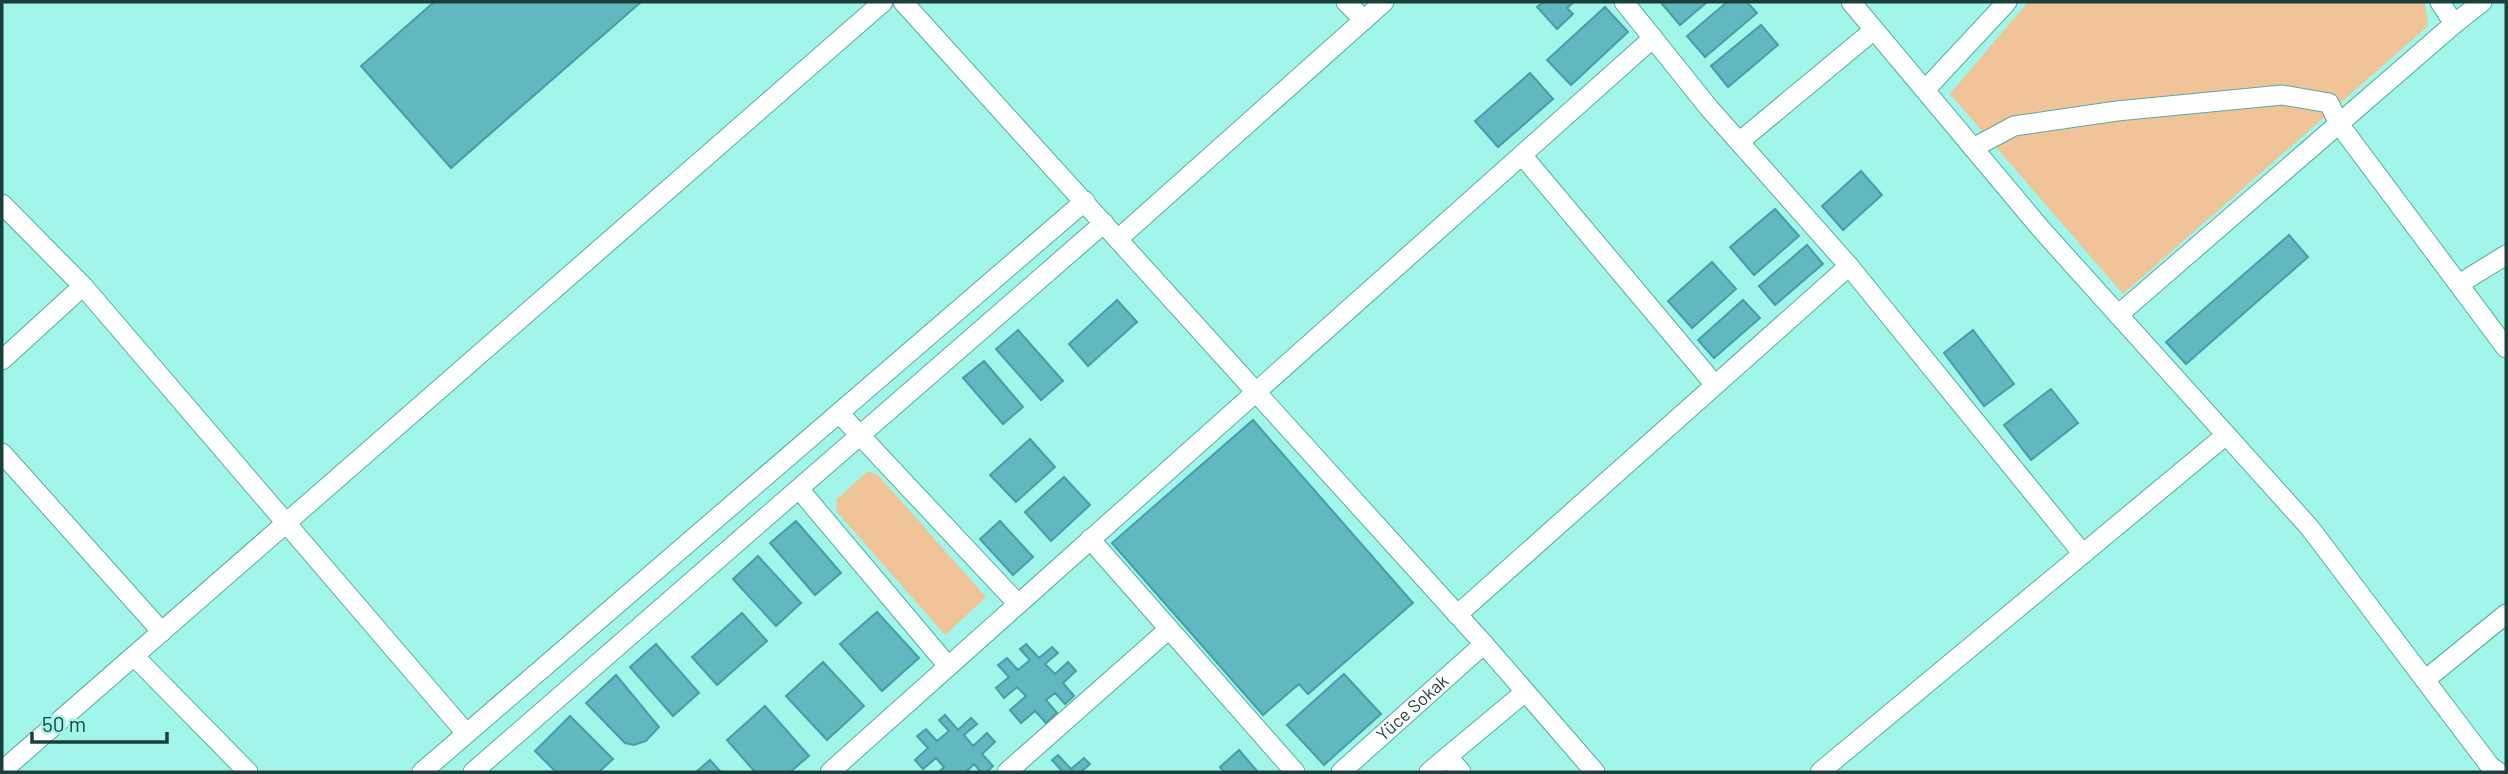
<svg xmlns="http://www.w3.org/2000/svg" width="2508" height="774" viewBox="0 0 2508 774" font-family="Barlow,sans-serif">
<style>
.green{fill:#f1c399}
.building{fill:#61b8c1;stroke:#469ea7;stroke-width:2}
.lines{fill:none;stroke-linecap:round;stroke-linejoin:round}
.minor-casing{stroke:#57aca0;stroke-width:21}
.minor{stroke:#fff;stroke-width:19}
.labels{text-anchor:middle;stroke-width:6;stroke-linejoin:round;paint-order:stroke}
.street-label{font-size:18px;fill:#1b3f3a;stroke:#a1f6e9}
</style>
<rect width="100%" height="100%" fill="#a1f6e9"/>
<path class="green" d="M2028,2H2425L2428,26L2123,294L1950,94Z
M868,471L878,475L986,597L945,635L837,512L836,500Z"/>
<path class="building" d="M434,2H641L451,168L361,66Z
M1544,2H1574L1567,8L1573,14L1557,29L1537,7Z
M1665,2H1707L1680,25L1662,4Z
M1727,2H1747L1757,13L1705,57L1687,36Z
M1605,7L1628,32L1571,85L1547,60Z
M1761,25L1778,45L1728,87L1711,66Z
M1530,73L1553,99L1498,147L1475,121Z
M1861,171L1882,195L1843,230L1822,206Z
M1775,209L1799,236L1754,275L1730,247Z
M2289,235L2308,257L2186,364L2166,342Z
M1807,245L1823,264L1775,305L1759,286Z
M1712,262L1736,289L1692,328L1668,301Z
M1117,300L1137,322L1088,366L1069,344Z
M1743,300L1760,318L1714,358L1698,340Z
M1018,330L1063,381L1041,400L996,349Z
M1973,330L2014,384L1984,406L1944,353Z
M984,361L1023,407L1003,424L963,378Z
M2051,389L2078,423L2031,460L2004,425Z
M1253,420L1413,603L1308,694L1299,684L1263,715L1112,543Z
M1030,439L1055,467L1016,502L990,475Z
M1064,477L1090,505L1051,541L1025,512Z
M796,521L841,573L815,595L770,543Z
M1000,521L1033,557L1013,575L980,539Z
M758,556L801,603L776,626L733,579Z
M877,612L919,658L882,691L840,644Z
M742,613L767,641L717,685L692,657Z
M656,644L699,693L673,716L630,667Z
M1026,644L1039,658L1052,647L1058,653L1045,664L1055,674L1068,662L1076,671L1063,683L1074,696L1065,704L1055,693L1046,700L1057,713L1046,723L1035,711L1021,723L1010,710L1026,696L1017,687L1004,698L996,688L1009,677L998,665L1007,658L1018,670L1030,660L1020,649Z
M823,662L864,706L827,740L786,696Z
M1344,674L1381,714L1324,765L1287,725Z
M616,675L659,727L646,741L634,745L625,743L586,703Z
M765,706L809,756L790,772H755L727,740Z
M945,715L958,730L971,718L977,724L964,735L973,746L987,733L995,742L982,754L993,766L987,772H981L974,764L966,772H939L944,767L936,758L923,769L915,760L928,748L917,736L926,729L937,741L949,731L939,720Z
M570,716L613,759L599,772H556L535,751Z
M1239,750L1258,772H1224L1220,767Z
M1058,755L1071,769L1084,758L1090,764L1081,772H1060L1062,771L1052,760Z
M710,760L721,772H696Z"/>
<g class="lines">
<defs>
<g id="minor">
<path d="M903,2L1484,644L1595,772"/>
<path d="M1346,2L1364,20"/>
<path d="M1624,2L1709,108L1849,266L2083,554"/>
<path d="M1851,2L2041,229L2310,528L2490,766L2498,772"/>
<path d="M2454,24L2482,2"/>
<path d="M1925,90L2007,2"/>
<path d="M1739,142L1874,30"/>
<path d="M1973,148L2014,126L2117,111L2282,95L2329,103L2339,124L2506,348"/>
<path d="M1522,155L1715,385"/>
<path d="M2,204L83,286L2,360"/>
<path d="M1118,239L1384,2"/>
<path d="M2459,284L2506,255"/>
<path d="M83,286L466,733"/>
<path d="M2118,315L2454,24L2440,2"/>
<path d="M840,414L1018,604"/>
<path d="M2,453L162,632"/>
<path d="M799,489L948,666"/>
<path d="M1090,539L1295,772"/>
<path d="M1457,615L1849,266"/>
<path d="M134,656L248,772"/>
<path d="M2425,680L2506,614"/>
<path d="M1448,757L1461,772"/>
<path d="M2,771L883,2"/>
<path d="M422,772L1085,201"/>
<path d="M473,772L1104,223"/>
<path d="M830,772L1653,38"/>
<path d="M1007,772L1169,629"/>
<path id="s1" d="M1341,772L1484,644"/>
<path d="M1429,772L1525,692"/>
<path d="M1820,772L2226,435"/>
</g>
</defs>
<use href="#minor" class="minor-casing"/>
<use href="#minor" class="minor"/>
</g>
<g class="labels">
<g class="street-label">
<text dy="6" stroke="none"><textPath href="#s1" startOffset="96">Yüce Sokak</textPath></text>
</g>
</g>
<rect width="2508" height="774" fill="none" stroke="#1b3f3a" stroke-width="7"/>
<path d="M32 732v10h135v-10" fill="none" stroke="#1b3f3a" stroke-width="3.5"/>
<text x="42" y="732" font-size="21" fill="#1b3f3a" stroke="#a1f6e9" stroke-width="5" paint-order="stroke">50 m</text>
</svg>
